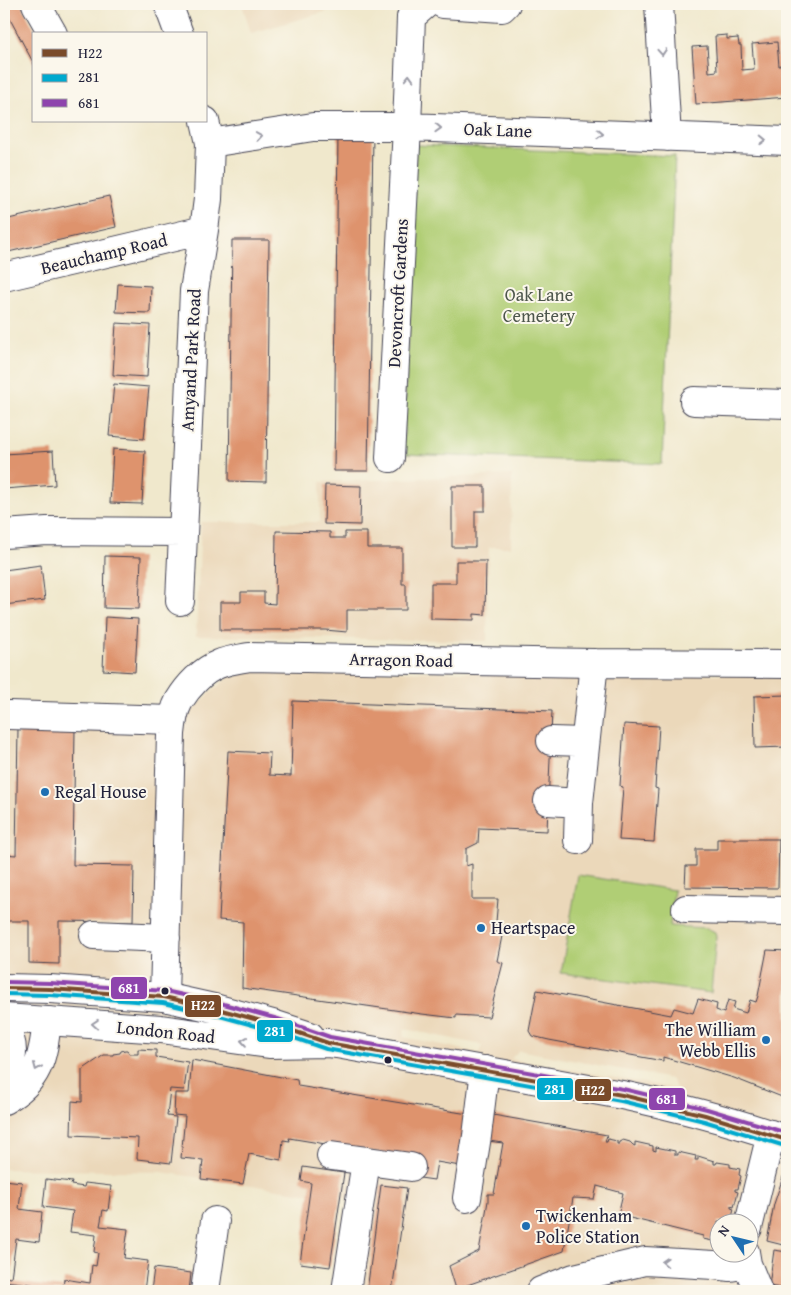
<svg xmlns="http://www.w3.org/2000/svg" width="791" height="1295" viewBox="0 0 791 1295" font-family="'Gentium Book Plus',serif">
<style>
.built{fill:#ebd8ba;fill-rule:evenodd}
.green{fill:#b0ce75;stroke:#697858}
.building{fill:#de936d}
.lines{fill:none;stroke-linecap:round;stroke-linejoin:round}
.minor-casing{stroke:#414051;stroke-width:30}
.major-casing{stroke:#414051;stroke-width:30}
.minor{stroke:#fff;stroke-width:28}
.major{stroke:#fff;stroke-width:28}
.bus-1-casing{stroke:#fbf7ec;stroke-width:8}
.bus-2-casing{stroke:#fbf7ec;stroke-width:8}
.bus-3-casing{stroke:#fbf7ec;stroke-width:8}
.bus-1{stroke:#7a4b2a;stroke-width:4}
.bus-2{stroke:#00a9ce;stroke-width:4}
.bus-3{stroke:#8e44ad;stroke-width:4}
.oneway{stroke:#9c9ca7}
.poi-dot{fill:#1f6fb2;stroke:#fbf7ec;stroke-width:2}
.bus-dot{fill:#22223b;stroke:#fbf7ec;stroke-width:2}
.labels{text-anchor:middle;stroke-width:4;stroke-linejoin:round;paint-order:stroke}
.street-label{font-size:18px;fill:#22223b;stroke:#fbf7ec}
.park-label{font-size:18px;fill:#4d564c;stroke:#fbf7ec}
.poi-label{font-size:18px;fill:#22223b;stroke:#fbf7ec;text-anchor:start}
.line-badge{stroke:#fbf7ec;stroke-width:2}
.badge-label{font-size:14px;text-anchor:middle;font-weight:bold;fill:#fff}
</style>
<rect width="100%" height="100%" fill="#fbf7ec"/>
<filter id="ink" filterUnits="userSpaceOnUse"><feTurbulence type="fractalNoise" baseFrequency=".02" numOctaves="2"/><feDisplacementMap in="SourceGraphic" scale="10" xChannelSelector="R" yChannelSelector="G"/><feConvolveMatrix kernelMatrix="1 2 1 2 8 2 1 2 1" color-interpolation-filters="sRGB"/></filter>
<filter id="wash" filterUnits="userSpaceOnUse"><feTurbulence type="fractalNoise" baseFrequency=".0096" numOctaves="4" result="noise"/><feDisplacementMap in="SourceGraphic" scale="20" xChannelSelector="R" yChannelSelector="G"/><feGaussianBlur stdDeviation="1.12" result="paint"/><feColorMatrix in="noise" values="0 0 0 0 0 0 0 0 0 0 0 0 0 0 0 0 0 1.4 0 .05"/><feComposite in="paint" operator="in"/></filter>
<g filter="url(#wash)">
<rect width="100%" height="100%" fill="#f0e8cc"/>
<path class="built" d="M242,4H326L328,11L251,33Z
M512,475L511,547H489L487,641L196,636L201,522H320V482Z
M236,670L787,675V1252L774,1250L761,1286L762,1291H355L367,1202L161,1172L4,1169V705L195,707ZM405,1029L482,1045L480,1053L403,1037ZM519,1050L671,1079L677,1089L511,1059ZM718,1222H748V1252H718Z"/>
<path class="green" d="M416,145L675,156L662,464L403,454Z
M578,875L674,890L670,926L707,928L715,932L716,937L711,993L561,973Z"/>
<g id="blocks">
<path class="building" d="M4,4H21L37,34H34V64L4,8Z
M727,35V39L738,38L739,45H741L742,70L754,69L752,44L777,42L779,66L787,65V97L696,104L692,47L707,46L709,72L717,71L715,36Z
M338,135H373L368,471H334Z
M109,196L116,227L4,253V220Z
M232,240H269L266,482L229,481Z
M118,284L151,286L150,313L116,312Z
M116,323L150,325L147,377L113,375Z
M114,384L149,387L144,439L109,436Z
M113,449L145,451L142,504L110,503Z
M53,451L55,485L4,489V454Z
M325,485L361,486L360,525L324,524Z
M452,486H485V511H475V547H452Z
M276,531L330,532V538H345V532H367V548H402V584H406V610H347V632L325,630H220V602H241V592H264V603L275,604Z
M105,556L141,557L139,609L104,608Z
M456,561H486L485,615L474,614V620L431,619V583H456Z
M41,565L45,600L4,605V570Z
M105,617L138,619L135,672L103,670Z
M787,695V747L755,748L754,696Z
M293,701L552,711L547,831L479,828L478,843L466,849V866L472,864V899H498L495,933L502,936L497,961L503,963L489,1017L456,1015V1018L422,1014L242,988L243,922L219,920L228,751L270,753L269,775L291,776Z
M624,724L659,726L655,788L658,789L654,842L619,840L623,787L620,786Z
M18,728L75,729L73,865L134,866L133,922L59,921V964L29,963V921H4V854L16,855Z
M717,839H779L778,888L685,887L686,866H696V849H717Z
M767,950L787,951V1099L734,1078L663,1057V1061L549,1040L532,1036L529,1031L537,990L671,1015L674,1008L693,1013L698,999L717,1004L716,1010L724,1013L728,1000L735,1002L733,1009L746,1013L750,1000L756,1002L758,996Z
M138,1049L156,1050V1057L188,1062L184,1090L170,1089L167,1116L176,1117L171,1163L137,1159L138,1138L71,1135L72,1101L82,1102V1070L104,1055H113V1054L120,1053L121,1051L125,1050H127L130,1054H138Z
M192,1060L297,1080L298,1086L468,1114L460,1166L437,1162L434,1180L420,1178L423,1160L289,1138L290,1141L283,1140L281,1160L249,1154L243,1184L201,1179L203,1160L181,1158L185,1116L174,1115L175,1093H189Z
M493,1115L607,1135L605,1142H607L608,1139L617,1141V1144H619V1142L623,1140L630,1142L633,1145L635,1146V1142L653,1146V1150L656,1151V1147L675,1151V1155H678V1152L696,1156L695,1160H698V1156L714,1161V1164H716L717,1162L730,1164V1167L740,1169L739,1175L741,1176L738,1189H735V1191L738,1192L734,1207L731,1206V1208L734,1209L731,1222H718V1242L703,1239V1236L618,1215L623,1193L597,1186L594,1199L573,1198L564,1251L456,1289L449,1266L479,1251L488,1201V1194H494L503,1143L488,1141Z
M787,1165V1225L783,1245L767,1241L774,1204Z
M303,1167L344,1173L330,1267L300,1263L311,1183L301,1181Z
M46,1179L72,1182L71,1185L84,1187L85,1183L111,1186L108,1211L103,1210L100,1226L128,1229L124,1258L148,1261L144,1291L120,1288L119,1291H4V1281L63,1288L64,1279L90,1283L92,1265L96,1266L98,1253L94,1252L96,1235L70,1232L73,1211L43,1207Z
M4,1180L22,1182L19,1209L42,1212L39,1242L16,1239L11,1278L4,1277Z
M381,1185L407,1188L392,1291H367Z
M774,1250L787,1252V1289L769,1286Z
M154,1268L191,1273L189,1291H151Z"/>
</g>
</g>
<g filter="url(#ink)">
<use href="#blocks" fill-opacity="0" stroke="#414051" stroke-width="1"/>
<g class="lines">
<defs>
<path id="minor" d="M36,4L53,34
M168,4L179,34
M443,4L502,8L506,4
M659,4L667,137
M210,143L313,127H407L787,141
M4,277L204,230
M694,401L787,404
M390,458L407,127L411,17L426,4
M4,534L47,531L183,532
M180,601L194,291L204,230L208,199L210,143L205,121
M8,715L173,720
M551,741L585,742
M548,801L579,803
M578,840L579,803L594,663
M686,909L787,911
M94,935L166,938
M164,997L171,734C172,723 174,710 179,701C188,686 203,670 219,664C228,660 239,659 249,657L594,663L787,664
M4,1026C17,1046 12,1063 4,1083
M4,1100C39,1081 43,1058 47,1021
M331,1156L411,1167
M467,1198L477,1136L485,1070
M748,1228L771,1134
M745,1252L747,1264L758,1291
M205,1291L215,1221
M346,1291L366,1161
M541,1291L574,1278L645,1261L714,1265L730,1267L747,1264"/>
<path id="major" d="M4,988L50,989L164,997L218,1009L276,1025L310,1036
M4,1018L161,1029L269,1044L328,1043L337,1044L622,1095C678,1107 733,1121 787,1140"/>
</defs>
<use href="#minor" class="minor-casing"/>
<use href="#major" class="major-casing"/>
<use href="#minor" class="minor"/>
<use href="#major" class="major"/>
<defs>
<path id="bus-1" d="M4,988L50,989L164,997L218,1009L276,1025L328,1043L622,1095L705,1115L787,1140"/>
<path id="bus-2" d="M4,994L50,995L163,1003L216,1015L274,1031L326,1049L621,1101L704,1121L785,1146"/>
<path id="bus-3" d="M4,982L50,983L165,991L220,1003L278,1019L330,1037L623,1089L707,1109L787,1133"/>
</defs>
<use href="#bus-1" class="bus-1-casing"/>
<use href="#bus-2" class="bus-2-casing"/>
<use href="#bus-3" class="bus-3-casing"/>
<use href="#bus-1" class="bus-1"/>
<use href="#bus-2" class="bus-2"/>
<use href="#bus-3" class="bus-3"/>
</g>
<defs><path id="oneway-chevron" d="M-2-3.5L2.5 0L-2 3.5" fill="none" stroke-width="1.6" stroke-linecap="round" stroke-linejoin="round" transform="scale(1.25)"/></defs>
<g class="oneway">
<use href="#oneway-chevron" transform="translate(662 52) rotate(86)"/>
<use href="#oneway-chevron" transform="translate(409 78) rotate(-88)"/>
<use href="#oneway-chevron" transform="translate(438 128) rotate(2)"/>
<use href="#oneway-chevron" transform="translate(600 134) rotate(2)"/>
<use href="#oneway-chevron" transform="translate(259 136) rotate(-9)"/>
<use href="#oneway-chevron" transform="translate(763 140) rotate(2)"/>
<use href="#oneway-chevron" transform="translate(95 1024) rotate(-176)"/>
<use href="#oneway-chevron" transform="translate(244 1041) rotate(-172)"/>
<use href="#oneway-chevron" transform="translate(37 1067) rotate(113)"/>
<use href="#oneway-chevron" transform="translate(665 1262) rotate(-177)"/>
</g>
</g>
<g class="poi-dot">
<circle cx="45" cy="792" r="5"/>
<circle cx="481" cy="928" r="5"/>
<circle cx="766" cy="1040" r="5"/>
<circle cx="526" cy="1226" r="5"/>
</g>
<g class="bus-dot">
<circle cx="165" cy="991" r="4.5"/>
<circle cx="388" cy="1060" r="4.5"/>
</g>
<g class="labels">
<g class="street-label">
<text transform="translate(498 130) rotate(2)" y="6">Oak Lane</text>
<text transform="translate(104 254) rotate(-13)" y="6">Beauchamp Road</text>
<text transform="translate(398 293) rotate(-87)" y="6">Devoncroft Gardens</text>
<text transform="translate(191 360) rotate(-87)" y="6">Amyand Park Road</text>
<text transform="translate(401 660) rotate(1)" y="6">Arragon Road</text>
<text transform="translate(166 1032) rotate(6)" y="6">London Road</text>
</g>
<g class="park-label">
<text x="539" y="301">Oak Lane<tspan x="539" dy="21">Cemetery</tspan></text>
</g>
<g class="poi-label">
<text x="55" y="798">Regal House</text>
<text x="491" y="934">Heartspace</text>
<text x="756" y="1036" text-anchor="end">The William<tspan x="756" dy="21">Webb Ellis</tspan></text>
<text x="536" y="1222">Twickenham<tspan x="536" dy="21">Police Station</tspan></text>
</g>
</g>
<g class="line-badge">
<rect x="110" y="976" width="38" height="24" rx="5" fill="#8e44ad"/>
<rect x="184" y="994" width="38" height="24" rx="5" fill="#7a4b2a"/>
<rect x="256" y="1019" width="38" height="24" rx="5" fill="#00a9ce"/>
<rect x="536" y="1077" width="38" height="24" rx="5" fill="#00a9ce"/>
<rect x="574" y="1078" width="38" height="24" rx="5" fill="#7a4b2a"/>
<rect x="648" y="1087" width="38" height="24" rx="5" fill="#8e44ad"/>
</g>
<g class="badge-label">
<text x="129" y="993">681</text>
<text x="203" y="1010">H22</text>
<text x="275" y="1036">281</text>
<text x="555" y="1094">281</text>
<text x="593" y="1095">H22</text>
<text x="667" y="1104">681</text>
</g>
<rect width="791" height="1295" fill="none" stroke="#fbf7ec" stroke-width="20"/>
<rect x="32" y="32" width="175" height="90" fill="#fbf7ec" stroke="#a4a2a5"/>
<rect x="42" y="49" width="25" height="8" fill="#7a4b2a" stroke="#a4a2a5"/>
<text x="78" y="58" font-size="15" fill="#22223b">H22</text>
<rect x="42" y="74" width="25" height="8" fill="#00a9ce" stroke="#a4a2a5"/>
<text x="78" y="82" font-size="15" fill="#22223b">281</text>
<rect x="42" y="99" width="25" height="8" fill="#8e44ad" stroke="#a4a2a5"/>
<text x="78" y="108" font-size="15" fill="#22223b">681</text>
<g transform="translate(734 1238) rotate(305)"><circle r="24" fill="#fbf7ec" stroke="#a4a2a5"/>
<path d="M0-4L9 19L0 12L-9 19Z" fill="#1f6fb2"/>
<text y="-8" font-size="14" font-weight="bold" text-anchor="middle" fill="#22223b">N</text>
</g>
</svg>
